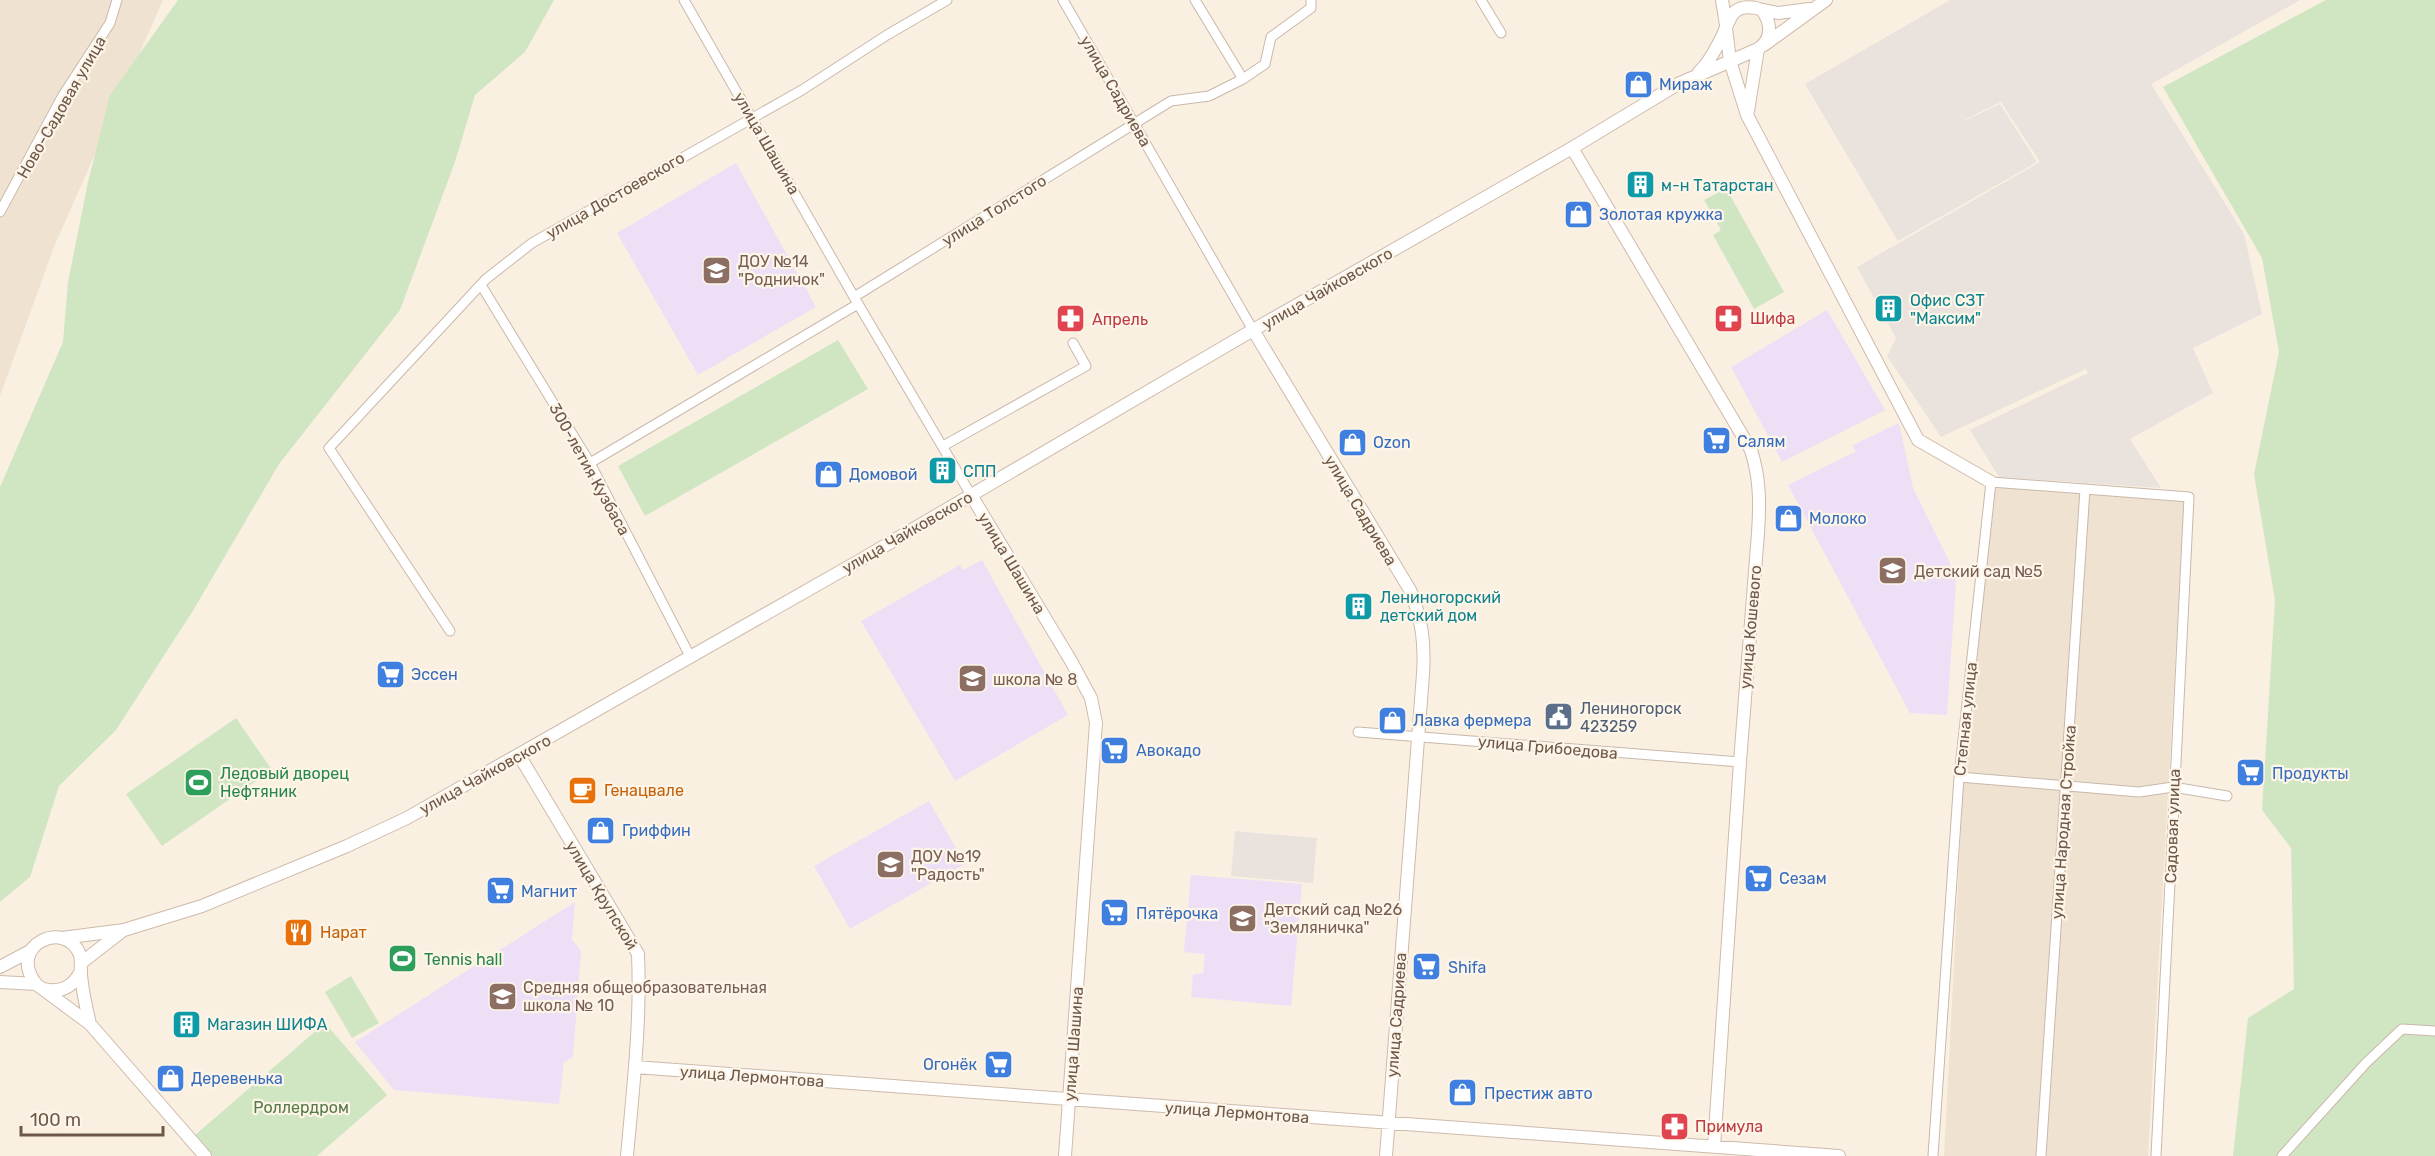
<svg xmlns="http://www.w3.org/2000/svg" width="2435" height="1156" viewBox="0 0 2435 1156" font-family="Rubik,sans-serif">
<style>
.residential{fill:#f0e2d1}
.industrial{fill:#e9e2dd}
.education{fill:#eddff6}
.green{fill:#d0e5c2}
.lines{fill:none;stroke-linecap:round;stroke-linejoin:round}
.street-casing{stroke:#c9b8aa;stroke-width:11}
.secondary-casing{stroke:#cebaaa;stroke-width:14}
.street{stroke:#fff;stroke-width:9}
.secondary{stroke:#fff;stroke-width:12}
.labels{text-anchor:middle;stroke-width:4.5;stroke-linejoin:round;paint-order:stroke}
.shop-label{font-size:16px;fill:#366cbe;stroke:#fdf5e7;text-anchor:start}
.street-label{font-size:16px;fill:#6e584b;stroke:#fdf5e7}
.culture-label{font-size:16px;fill:#0d838f;stroke:#fdf5e7;text-anchor:start}
.education-label{font-size:16px;fill:#785e54;stroke:#fdf5e7;text-anchor:start}
.health-label{font-size:16px;fill:#be3a42;stroke:#fdf5e7;text-anchor:start}
.service-label{font-size:16px;fill:#4e5e75;stroke:#fdf5e7;text-anchor:start}
.leisure-label{font-size:16px;fill:#27864d;stroke:#fdf5e7;text-anchor:start}
.food-label{font-size:16px;fill:#c56008;stroke:#fdf5e7;text-anchor:start}
.park-label{font-size:16px;fill:#557947;stroke:#fdf5e7}
</style>
<rect width="100%" height="100%" fill="#faf0e2"/>
<path class="residential" d="M0,0H163L54,247L0,396Z
M1993,485L2184,502L2148,1156H1944L1964,769Z"/>
<path class="industrial" d="M1950,0H2300L2151,84L2244,234L2262,314L2193,348L2213,393L2130,439L2161,488L1999,477L1970,430L2088,373L2086,369L1941,437L1887,356L1896,338L1857,267L2040,162L2001,102L1964,120L1950,99L1964,121L2000,104L2037,162L1898,241L1805,84Z
M1235,831L1317,838L1313,883L1231,876Z"/>
<path class="education" d="M736,163L816,307L698,375L617,233Z
M1827,310L1885,410L1782,462L1731,367Z
M1899,423L1913,488L1949,561L1956,581L1947,715L1910,713L1788,485L1855,452L1853,445Z
M982,560L1068,715L955,781L861,621L960,565L963,570Z
M929,801L965,864L850,929L814,866Z
M1191,875L1302,884L1291,1006L1191,997L1193,974H1203L1205,954L1184,952Z
M575,902L572,939L581,951L573,1057L564,1062L559,1104L394,1090L355,1042Z"/>
<path class="green" d="M178,0H554L525,52L475,95L455,162L400,310L279,464L194,609L116,730L59,786L30,877L0,902V487L63,342L68,282L88,182L110,95Z
M2326,0H2435V1156H2233L2248,1018L2294,989L2291,848L2262,810L2275,600L2254,474L2279,352L2262,258L2163,87Z
M1726,188L1784,292L1754,309L1713,235L1721,230L1704,200Z
M838,340L868,389L645,516L618,466Z
M236,718L272,770L162,846L126,794Z
M351,976L379,1023L352,1038L325,992Z
M325,1023L387,1095L317,1156H213L195,1135Z"/>
<g class="lines">
<defs>
<path id="street" d="M684,0L854,297L971,495
M1063,0L1253,330
M1195,0L1243,79
M1481,0L1501,33
M0,212L62,97L110,23L117,0
M481,285L590,463L691,658
M854,297L1171,101L1209,96L1243,79L1265,64L1271,37L1311,8V0
M943,446L1086,366L1073,343
M590,463L858,304
M450,631L329,448L486,279L532,243L802,90L887,35L947,0
M1358,732L1740,762
M1959,777L2139,792L2173,787L2227,796
M1933,1156L1959,777L1991,482L2189,497C2177,717 2169,936 2156,1156
M2041,1156L2085,489
M2282,1156L2366,1063L2402,1029L2435,1031"/>
<path id="secondary" d="M1722,0L1726,25
M1759,9L1778,13L1809,9
M1726,28L1730,61L1747,115L1918,440L1991,482
M1764,45L1826,0
M1699,72C1709,63 1715,50 1721,39C1730,21 1730,3 1756,8
M1748,111L1758,49C1773,39 1771,24 1763,11
M1572,148L1751,450C1760,478 1760,503 1758,533L1740,762L1714,1147
M1253,330L1410,590C1422,619 1425,643 1423,674L1386,1156
M971,495L1071,661L1091,698L1096,723L1065,1156
M519,755L638,954C641,1022 633,1089 627,1156
M62,938L124,930L202,906L347,846L407,818L857,562L1253,330L1572,148L1678,84L1758,49
M81,963L121,932
M0,967L32,950
M0,982L36,984
M44,989C61,993 73,987 81,971
M90,1024C86,1007 82,990 81,974C80,967 82,961 80,955C66,918 6,945 36,984L90,1024L205,1156
M635,1067L1839,1156"/>
</defs>
<use href="#street" class="street-casing"/>
<use href="#secondary" class="secondary-casing"/>
<use href="#street" class="street"/>
<use href="#secondary" class="secondary"/>
</g>
<defs>
<symbol id="shop-square" viewBox="-11 -11 22 22"><rect x="-9" y="-9" width="18" height="18" rx="4" fill="#3f7fe0" stroke="#fdf5e7"/><path d="M-5-2.5h2.3a2.7 3.5 0 0 1 5.4 0H5L5.5 6h-11ZM-1.5-2.5h3a1.5 2.3 0 0 0-3 0Z" fill="#fff"/></symbol>
<symbol id="building-square" viewBox="-11 -11 22 22"><rect x="-9" y="-9" width="18" height="18" rx="4" fill="#0f9aa8" stroke="#fdf5e7"/><path d="M-4-6H4V6H1V3H-1V6H-4ZM-2.5-4.3h1.7v1.8h-1.7ZM.8-4.3h1.7v1.8H.8ZM-2.5-1h1.7V.8h-1.7ZM.8-1h1.7V.8H.8Z" fill="#fff"/></symbol>
<symbol id="school-square" viewBox="-11 -11 22 22"><rect x="-9" y="-9" width="18" height="18" rx="4" fill="#8d6e63" stroke="#fdf5e7"/><path d="M0-5L7-2L0 1L-7-2ZM-4 1L0 2.5L4 1V4Q0 6-4 4Z" fill="#fff"/></symbol>
<symbol id="pharmacy-square" viewBox="-11 -11 22 22"><rect x="-9" y="-9" width="18" height="18" rx="4" fill="#e0444e" stroke="#fdf5e7"/><path d="M-2-6h4v4h4v4h-4v4h-4v-4h-4v-4h4Z" fill="#fff"/></symbol>
<symbol id="supermarket-square" viewBox="-11 -11 22 22"><rect x="-9" y="-9" width="18" height="18" rx="4" fill="#3f7fe0" stroke="#fdf5e7"/><path d="M-6-5.5h2.5l.6 2H6L4.5 2H-2.5L-4.4-4H-6ZM-1.5 3.2a1.3 1.3 0 1 0 .1 0ZM3 3.2a1.3 1.3 0 1 0 .1 0Z" fill="#fff"/></symbol>
<symbol id="civic-square" viewBox="-11 -11 22 22"><rect x="-9" y="-9" width="18" height="18" rx="4" fill="#5c6f8a" stroke="#fdf5e7"/><path d="M-.6-6.5H3V-4.5H.6V-3L4-1V1h2V6H-6V1h2V-1L-.6-3ZM-1.2 2.5V6h2.4V2.5Z" fill="#fff"/></symbol>
<symbol id="stadium-square" viewBox="-11 -11 22 22"><rect x="-9" y="-9" width="18" height="18" rx="4" fill="#2e9e5b" stroke="#fdf5e7"/><path d="M0-5a6.5 5 0 1 0 0 10a6.5 5 0 1 0 0-10ZM-3.5-1.8h7v3.6h-7Z" fill="#fff"/></symbol>
<symbol id="cafe-square" viewBox="-11 -11 22 22"><rect x="-9" y="-9" width="18" height="18" rx="4" fill="#e8710a" stroke="#fdf5e7"/><path d="M-5.5-4.5H6V0H3Q3 3.5 0 3.5H-2.5Q-5.5 3.5-5.5 0ZM3-3.2v2h1.7v-2ZM-6 4.5H4V6H-6Z" fill="#fff"/></symbol>
<symbol id="restaurant-square" viewBox="-11 -11 22 22"><rect x="-9" y="-9" width="18" height="18" rx="4" fill="#e8710a" stroke="#fdf5e7"/><path d="M-5-6h1v4h1v-4h1v4h1v-4h1v5L-1.5 .5V6h-2V.5L-5-1ZM5-6V6H3V1.5H1.5Q1.5-4 5-6Z" fill="#fff"/></symbol>
</defs>
<g fill-rule="evenodd">
<use href="#shop-square" x="1622" y="68" width="33" height="33"/>
<use href="#building-square" x="1624" y="168" width="33" height="33"/>
<use href="#shop-square" x="1562" y="198" width="33" height="33"/>
<use href="#school-square" x="700" y="254" width="33" height="33"/>
<use href="#building-square" x="1872" y="292" width="33" height="33"/>
<use href="#pharmacy-square" x="1712" y="302" width="33" height="33"/>
<use href="#pharmacy-square" x="1054" y="302" width="33" height="33"/>
<use href="#supermarket-square" x="1700" y="424" width="33" height="33"/>
<use href="#shop-square" x="1336" y="426" width="33" height="33"/>
<use href="#building-square" x="926" y="454" width="33" height="33"/>
<use href="#shop-square" x="812" y="458" width="33" height="33"/>
<use href="#shop-square" x="1772" y="502" width="33" height="33"/>
<use href="#school-square" x="1876" y="554" width="33" height="33"/>
<use href="#building-square" x="1342" y="590" width="33" height="33"/>
<use href="#supermarket-square" x="374" y="658" width="33" height="33"/>
<use href="#school-square" x="956" y="662" width="33" height="33"/>
<use href="#civic-square" x="1542" y="700" width="33" height="33"/>
<use href="#shop-square" x="1376" y="704" width="33" height="33"/>
<use href="#supermarket-square" x="1098" y="734" width="33" height="33"/>
<use href="#supermarket-square" x="2234" y="756" width="33" height="33"/>
<use href="#stadium-square" x="182" y="766" width="33" height="33"/>
<use href="#cafe-square" x="566" y="774" width="33" height="33"/>
<use href="#shop-square" x="584" y="814" width="33" height="33"/>
<use href="#school-square" x="874" y="848" width="33" height="33"/>
<use href="#supermarket-square" x="1742" y="862" width="33" height="33"/>
<use href="#supermarket-square" x="484" y="874" width="33" height="33"/>
<use href="#supermarket-square" x="1098" y="896" width="33" height="33"/>
<use href="#school-square" x="1226" y="902" width="33" height="33"/>
<use href="#restaurant-square" x="282" y="916" width="33" height="33"/>
<use href="#stadium-square" x="386" y="942" width="33" height="33"/>
<use href="#supermarket-square" x="1410" y="950" width="33" height="33"/>
<use href="#school-square" x="486" y="980" width="33" height="33"/>
<use href="#building-square" x="170" y="1008" width="33" height="33"/>
<use href="#supermarket-square" x="982" y="1048" width="33" height="33"/>
<use href="#shop-square" x="154" y="1062" width="33" height="33"/>
<use href="#shop-square" x="1446" y="1076" width="33" height="33"/>
<use href="#pharmacy-square" x="1658" y="1110" width="33" height="33"/>
</g>
<g class="labels">
<g class="shop-label">
<text x="1659" y="90">Мираж</text>
<text x="1599" y="220">Золотая кружка</text>
<text x="1737" y="447">Салям</text>
<text x="1373" y="448">Ozon</text>
<text x="849" y="480">Домовой</text>
<text x="1809" y="524">Молоко</text>
<text x="411" y="680">Эссен</text>
<text x="1413" y="726">Лавка фермера</text>
<text x="1136" y="756">Авокадо</text>
<text x="2272" y="779">Продукты</text>
<text x="622" y="836">Гриффин</text>
<text x="1779" y="884">Сезам</text>
<text x="521" y="897">Магнит</text>
<text x="1136" y="919">Пятёрочка</text>
<text x="1448" y="973">Shifa</text>
<text x="977" y="1070" text-anchor="end">Огонёк</text>
<text x="191" y="1084">Деревенька</text>
<text x="1484" y="1099">Престиж авто</text>
</g>
<g class="street-label">
<text transform="translate(1116 91) rotate(60)" y="6">улица Садриева</text>
<text transform="translate(61 107) rotate(-60)" y="6">Ново-Садовая улица</text>
<text transform="translate(767 143) rotate(60)" y="6">улица Шашина</text>
<text transform="translate(615 195) rotate(-30)" y="6">улица Достоевского</text>
<text transform="translate(994 210) rotate(-32)" y="6">улица Толстого</text>
<text transform="translate(1327 288) rotate(-30)" y="6">улица Чайковского</text>
<text transform="translate(590 469) rotate(61)" y="6">300-летия Кузбаса</text>
<text transform="translate(1361 510) rotate(59)" y="6">улица Садриева</text>
<text transform="translate(907 532) rotate(-30)" y="6">улица Чайковского</text>
<text transform="translate(1012 563) rotate(59)" y="6">улица Шашина</text>
<text transform="translate(1750 627) rotate(-85)" y="6">улица Кошевого</text>
<text transform="translate(1965 719) rotate(-84)" y="6">Степная улица</text>
<text transform="translate(1548 747) rotate(5)" y="6">улица Грибоедова</text>
<text transform="translate(485 774) rotate(-29)" y="6">улица Чайковского</text>
<text transform="translate(2063 822) rotate(-86)" y="6">улица Народная Стройка</text>
<text transform="translate(2172 826) rotate(-88)" y="6">Садовая улица</text>
<text transform="translate(602 895) rotate(59)" y="6">улица Крупской</text>
<text transform="translate(1396 1015) rotate(-86)" y="6">улица Садриева</text>
<text transform="translate(1073 1044) rotate(-86)" y="6">улица Шашина</text>
<text transform="translate(752 1076) rotate(4)" y="6">улица Лермонтова</text>
<text transform="translate(1237 1112) rotate(4)" y="6">улица Лермонтова</text>
</g>
<g class="culture-label">
<text x="1661" y="191">м-н Татарстан</text>
<text x="1910" y="306">Офис СЗТ<tspan x="1910" dy="18">"Максим"</tspan></text>
<text x="963" y="477">СПП</text>
<text x="1380" y="603">Лениногорский<tspan x="1380" dy="18">детский дом</tspan></text>
<text x="207" y="1030">Магазин ШИФА</text>
</g>
<g class="education-label">
<text x="738" y="267">ДОУ №14<tspan x="738" dy="18">"Родничок"</tspan></text>
<text x="1914" y="577">Детский сад №5</text>
<text x="993" y="685">школа № 8</text>
<text x="911" y="862">ДОУ №19<tspan x="911" dy="18">"Радость"</tspan></text>
<text x="1264" y="915">Детский сад №26<tspan x="1264" dy="18">"Земляничка"</tspan></text>
<text x="523" y="993">Средняя общеобразовательная<tspan x="523" dy="18">школа № 10</tspan></text>
</g>
<g class="health-label">
<text x="1750" y="324">Шифа</text>
<text x="1092" y="325">Апрель</text>
<text x="1695" y="1132">Примула</text>
</g>
<g class="service-label">
<text x="1580" y="714">Лениногорск<tspan x="1580" dy="18">423259</tspan></text>
</g>
<g class="leisure-label">
<text x="220" y="779">Ледовый дворец<tspan x="220" dy="18">Нефтяник</tspan></text>
<text x="424" y="965">Tennis hall</text>
</g>
<g class="food-label">
<text x="604" y="796">Генацвале</text>
<text x="320" y="938">Нарат</text>
</g>
<g class="park-label">
<text x="301" y="1113">Роллердром</text>
</g>
</g>
<path d="M21 1126v9h142v-9" fill="none" stroke="#6e584b" stroke-width="3"/>
<text x="30" y="1126" font-size="18" fill="#6e584b" stroke="#fdf5e7" stroke-width="4.5" paint-order="stroke">100 m</text>
</svg>
